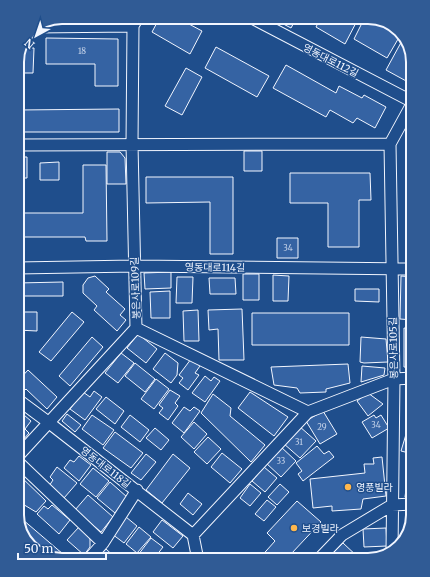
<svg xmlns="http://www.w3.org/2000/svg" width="430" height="577" viewBox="0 0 430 577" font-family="Merriweather,'Noto Sans KR',serif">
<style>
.building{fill:#3563a3;stroke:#f2f6ff}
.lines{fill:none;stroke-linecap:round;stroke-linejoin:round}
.minor-casing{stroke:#f2f6ff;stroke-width:13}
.minor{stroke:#1f4e8c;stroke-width:11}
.poi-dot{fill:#ffb74d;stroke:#1f4e8c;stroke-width:1.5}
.labels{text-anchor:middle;stroke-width:3;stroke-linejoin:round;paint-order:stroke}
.number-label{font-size:8px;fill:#c3d1e8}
.street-label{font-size:10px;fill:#f2f6ff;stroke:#1f4e8c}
.poi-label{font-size:10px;fill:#f2f6ff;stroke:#1f4e8c;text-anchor:start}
.rim{fill:none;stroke:#f2f6ff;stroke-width:2}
</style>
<rect width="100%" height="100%" fill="#1f4e8c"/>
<path class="building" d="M160,17H176L202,31L190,54L152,32Z
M270,17H297L291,28Z
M321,17H359L345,44L316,27Z
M365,17H371L391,23L401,34L387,58L354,39Z
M404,37L407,39L413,62V73L408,82L386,70Z
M46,38L118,39V86H95V64H46Z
M216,47L269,76L257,97L205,68Z
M23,48H34L33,73H17V59Z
M286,65L336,93L339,86L362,98L364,95L386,107L375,128L357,118L353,123L330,110L326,117L273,88Z
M186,68L202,77L182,115L165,106Z
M119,109V132H17V110Z
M244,151H262V171H244Z
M107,152H120L125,158L126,184H107Z
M17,157H27V178H17Z
M59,162V180H40V163Z
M83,165H106L107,241H86L85,237H17V213H83Z
M290,173H370L371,200H359V247H328V203H290Z
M146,177H233V254H210V202L146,203Z
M277,238H298V258H277Z
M171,272V288L145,289L144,273Z
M243,274H259V300H243Z
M273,275L289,276L288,301H273Z
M95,276L109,289L106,292L125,309L120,315L126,320L117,331L94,310L97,306L83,293V285L88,278Z
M401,276L413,277V320L400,319Z
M177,277H193L192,303H176Z
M209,278H235L236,294H210Z
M63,282V296H17V283Z
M355,289H379V302L355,301Z
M170,291V318H151L150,292Z
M242,309L244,360H219L218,329L209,330L208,310Z
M198,310L199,341H184L183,311Z
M17,312H37V331L17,330Z
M72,312L84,322L51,361L39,352Z
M252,313H349V345H252Z
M404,328L413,329V368L404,367Z
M138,334L157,349L146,363L127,348Z
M92,337L103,347L70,386L59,376Z
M361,337L386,339L388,362L364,363L360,362Z
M121,353L134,363L118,383L105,373Z
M165,353L178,363L177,375L171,383L153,369Z
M191,359L200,366L195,373L199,375L188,390L179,383L183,378L179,375Z
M135,363L155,379L145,392L125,376Z
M348,364L350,383L326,389V392L300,393L297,388L274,385L271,367Z
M362,366L385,368L384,375L361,382Z
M28,370L57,397L47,409L26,389L22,393L17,388V382Z
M205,376L211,381L214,377L220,381L205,402L192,393Z
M156,379L169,389L154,409L141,399Z
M170,390L180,396L175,403L178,406L168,420L159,413L163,408L159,405Z
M94,391L102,397L85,420L70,409L83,392L90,397Z
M412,391H413V410L406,409Z
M250,392L288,417L274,436L238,408Z
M368,393L383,404L368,416L357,401Z
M213,394L231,408L230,416L265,445L251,462L201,413Z
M106,397L124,411L115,424L96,409Z
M184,407L190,411L194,407L200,411L184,433L172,423Z
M17,409L31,421L25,429L29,433L23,440L17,436Z
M323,411L337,434L320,444L306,421Z
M67,414L81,425L75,432L62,421Z
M92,415L114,430L103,445L82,429Z
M130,415L149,430L140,442L121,427Z
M374,415L376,418L381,415L389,428L372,438L362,422Z
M194,422L207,434L194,449L181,437Z
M299,426L316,441L300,458L283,443Z
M155,428L169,440L161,450L146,438Z
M407,431L413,433V454L401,451Z
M115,432L143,453L131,468L103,448Z
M208,437L221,449L207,464L194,452Z
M280,446L296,461L281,477L265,462Z
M317,446L324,454L329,451L334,457L303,481L298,474L302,471L296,463Z
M222,453L242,469L230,483L211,467Z
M146,454L156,462L141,480L131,473Z
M173,454L190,468L162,503L146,490Z
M79,456L91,465L79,481L64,468L70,460L74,462Z
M382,457L386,496L363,499L361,509L332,511V506L313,508L310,479L365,473L364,464H374L373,458Z
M57,467L77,483L64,498L49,486L53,480L50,477Z
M264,467L277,478L265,492L252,481Z
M93,468L109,481L96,497L80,484Z
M17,473L46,501L36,512L21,503L17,508Z
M408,473L413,474V498L405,497Z
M110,482L127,497L115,513L97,498Z
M250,484L261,493L250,506L240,498Z
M280,484L289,492L277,505L268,497Z
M188,493L202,504L193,515L180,504Z
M88,495L113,517L101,532L75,510Z
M267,500L276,507L264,521L255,514Z
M297,501L321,522L291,554L298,560H258L275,541L267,533Z
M52,505L70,520L59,534L37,514L44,506L48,509Z
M408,511L413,512V515L406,538Z
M126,517L137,526L124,543L112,534Z
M22,519L70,560H59L39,554L23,538L19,523Z
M162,520L183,536L173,548L153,532Z
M79,527L90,537V547L84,555L67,540Z
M139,527L151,537L137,553L126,544Z
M386,528L387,546L364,547L363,529Z
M151,538L163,547L153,560H145L138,555Z
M343,543L359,558L357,560H335L330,556Z
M106,549L118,560H96Z"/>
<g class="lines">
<defs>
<path id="minor" d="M250,17L413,102
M35,27L133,26
M390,144L394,379L392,552
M17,145L390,144L413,102
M17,268L134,266L413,269
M136,328L308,412
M17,399L48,422L193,535L198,560
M17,457L136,328L132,144L133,26L138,17
M17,461L103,543
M193,535L308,412L394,379L413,378
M88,560L103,543L137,490
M318,560L342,535L392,505L413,504"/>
</defs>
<use href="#minor" class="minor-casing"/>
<use href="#minor" class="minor"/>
</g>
<g class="poi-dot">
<circle cx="348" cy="487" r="4"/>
<circle cx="294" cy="528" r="4"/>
</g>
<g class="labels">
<g class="number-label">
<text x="82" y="54">18</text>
<text x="288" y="251">34</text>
<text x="376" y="428">34</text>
<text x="322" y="430">29</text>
<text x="299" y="445">31</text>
<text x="281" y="464">33</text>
</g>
<g class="street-label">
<text transform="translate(331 60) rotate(27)" y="4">영동대로112길</text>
<text transform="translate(215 267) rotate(1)" y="4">영동대로114길</text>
<text transform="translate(135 288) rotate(-92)" y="4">봉은사로109길</text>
<text transform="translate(393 348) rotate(-91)" y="4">봉은사로105길</text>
<text transform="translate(106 467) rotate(38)" y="4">영동대로118길</text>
</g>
<g class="poi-label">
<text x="356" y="491">영풍빌라</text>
<text x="302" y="532">보경빌라</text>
</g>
</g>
<path d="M0 0H430V577H0ZM62 24H368A38 38 0 0 1 406 62V515A38 38 0 0 1 368 553H62A38 38 0 0 1 24 515V62A38 38 0 0 1 62 24Z" fill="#305b95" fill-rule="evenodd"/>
<path class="rim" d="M62 24H368A38 38 0 0 1 406 62V515A38 38 0 0 1 368 553H62A38 38 0 0 1 24 515V62A38 38 0 0 1 62 24Z"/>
<g transform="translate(36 36) rotate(220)" stroke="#1f4e8c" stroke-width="3" paint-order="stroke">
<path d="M0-3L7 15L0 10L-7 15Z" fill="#f2f6ff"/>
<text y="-6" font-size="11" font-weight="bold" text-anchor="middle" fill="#f2f6ff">N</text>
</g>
<path d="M18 553v6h88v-6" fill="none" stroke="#f2f6ff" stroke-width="2"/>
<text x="24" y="553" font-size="12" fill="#f2f6ff" stroke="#1f4e8c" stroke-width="3" paint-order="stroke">50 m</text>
</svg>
